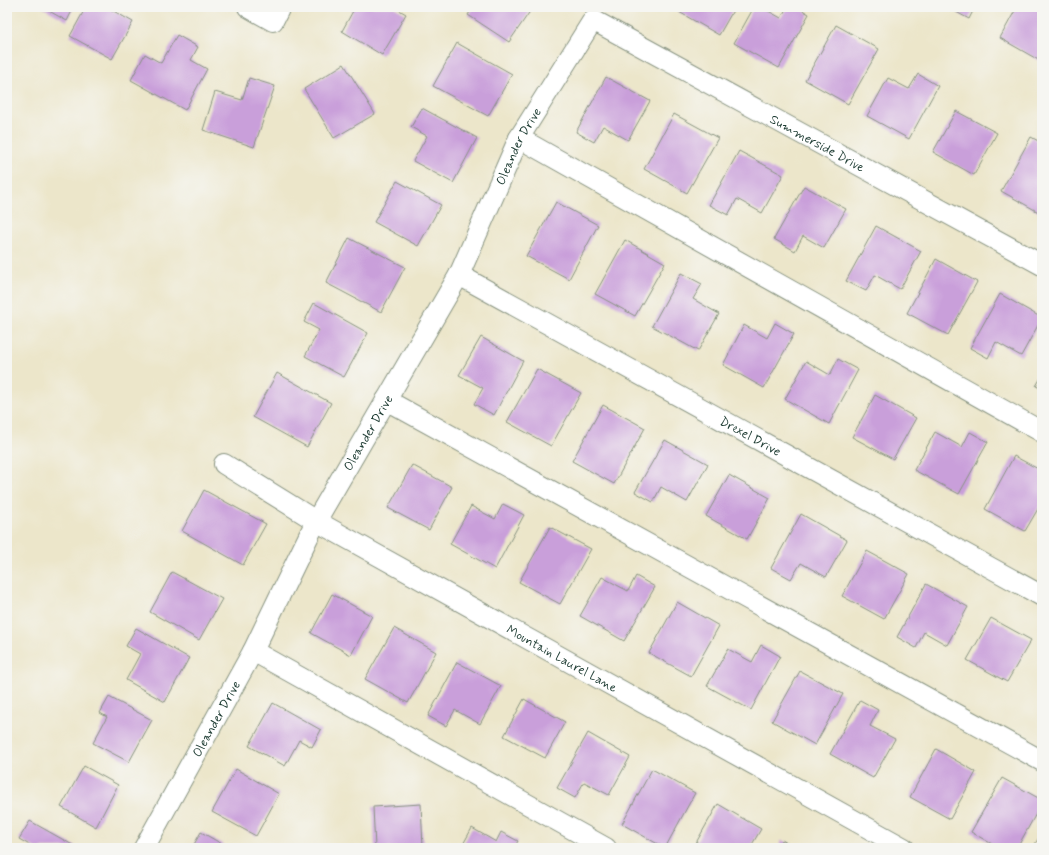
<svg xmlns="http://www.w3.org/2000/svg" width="1049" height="855" viewBox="0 0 1049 855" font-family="Mynerve,sans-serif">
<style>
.building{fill:#c99fda}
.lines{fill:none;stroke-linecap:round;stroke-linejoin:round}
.minor-casing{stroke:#86927f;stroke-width:22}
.minor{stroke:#fff;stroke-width:20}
.labels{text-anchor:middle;stroke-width:3;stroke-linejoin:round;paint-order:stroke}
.street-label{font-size:13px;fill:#1f3d34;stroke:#f6f6f2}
</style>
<rect width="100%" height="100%" fill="#f6f6f2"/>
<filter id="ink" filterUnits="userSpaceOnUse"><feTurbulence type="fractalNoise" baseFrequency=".025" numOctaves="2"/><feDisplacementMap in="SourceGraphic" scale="8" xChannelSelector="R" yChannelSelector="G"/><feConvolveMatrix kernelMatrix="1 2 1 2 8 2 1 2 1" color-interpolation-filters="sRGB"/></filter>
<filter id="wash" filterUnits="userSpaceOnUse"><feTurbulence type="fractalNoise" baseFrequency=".012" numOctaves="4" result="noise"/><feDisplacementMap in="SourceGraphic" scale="16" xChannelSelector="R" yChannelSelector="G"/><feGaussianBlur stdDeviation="0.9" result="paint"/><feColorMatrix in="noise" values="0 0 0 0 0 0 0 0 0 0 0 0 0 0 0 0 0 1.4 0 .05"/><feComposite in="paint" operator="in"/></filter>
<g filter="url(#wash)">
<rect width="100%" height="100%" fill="#ece6ca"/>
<g id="blocks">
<path class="building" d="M42,7H74L67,21Z
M86,7H111L110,9L133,22L112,59L70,36Z
M346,7H394L406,14L382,55L342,31L353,11Z
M473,7H533L509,42L468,15Z
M682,7H735L719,35L679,12Z
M754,7H761L781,18L787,7H797L809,14L779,68L734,43Z
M947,7H975L969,19Z
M1017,7H1042V62L1000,38Z
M836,25L879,49L848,104L805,80Z
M177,35L198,47L191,60L207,69L185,110L131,80L145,54L161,63Z
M457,43L512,74L488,116L433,86Z
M344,64L375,114L334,138L304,89Z
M918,74L938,86L909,139L867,116L888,78L909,89Z
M606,77L650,101L628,140L603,126L594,142L576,132Z
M249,78L275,86L254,147L203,130L215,92L242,100Z
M422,108L477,138L453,183L413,161L427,136L411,127Z
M956,111L997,133L974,175L933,152Z
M674,114L718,138L687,193L644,169Z
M1031,137L1042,143V158L1040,162L1042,163V214L1001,191Z
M739,151L783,175L762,213L737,199L728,215L709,205Z
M397,181L441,205L418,246L374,222Z
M804,186L846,209L824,248L803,236L795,251L774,239Z
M556,202L598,225L569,279L526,256Z
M876,226L921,251L900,289L875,275L866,291L846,281Z
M349,238L405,267L381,312L326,283Z
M625,240L665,263L635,316L595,294Z
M936,259L977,282L948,335L907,313Z
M681,273L702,284L693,299L719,314L698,351L652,326Z
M1000,294L1042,318L1021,356L996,342L988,358L970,348Z
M314,303L368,333L344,377L305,356L319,330L304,322Z
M775,323L794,334L764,388L723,365L744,325L767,338Z
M481,337L523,361L494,415L474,404L483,388L459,375Z
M838,359L858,370L829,424L785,399L806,361L830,375Z
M537,369L581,393L551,446L507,422Z
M277,373L331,403L307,447L253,417Z
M1042,376V389L1036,386Z
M875,395L916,418L893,459L852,437Z
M603,405L645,428L614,484L572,461Z
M935,432L962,447L970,432L988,442L959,494L914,470Z
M665,440L708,464L687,502L661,487L653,502L635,492Z
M1014,456L1042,471V502L1025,531L985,509Z
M412,465L452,487L429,530L388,508Z
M729,475L770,498L747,539L706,516Z
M204,490L266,524L243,565L182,531Z
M503,504L524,515L495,569L450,544L471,506L495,519Z
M801,514L847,540L826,577L801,563L791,579L771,568Z
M550,527L591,549L560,604L519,582Z
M867,551L909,574L884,619L842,596Z
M172,572L222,599L199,640L150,612Z
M636,576L655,587L624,641L580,616L602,577L628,591Z
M926,584L968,607L947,645L924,632L916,648L897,637Z
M332,594L372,616L351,655L311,633Z
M677,602L719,626L691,676L649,653Z
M991,618L1031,640L1007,682L967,660Z
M136,628L189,658L165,702L126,680L140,654L126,646Z
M394,628L436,652L408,703L365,679Z
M761,645L780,656L751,710L707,686L728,649L752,662Z
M457,662L501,686L480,724L455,710L446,726L428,716Z
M800,671L843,694L815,745L772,721Z
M109,697L152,720L129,762L93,743L107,717L100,713Z
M524,699L565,722L545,758L504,736Z
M860,700L878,710L870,726L895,739L873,778L830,754Z
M273,703L321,730L312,747L299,740L285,766L249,746Z
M588,733L630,757L609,795L584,782L575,798L557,788Z
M936,749L976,772L950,819L910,797Z
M84,766L118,785L96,827L61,807Z
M236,769L279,794L256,836L212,812Z
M652,769L695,793L665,848L622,824Z
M1002,778L1042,800V803L1017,848H999L971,832Z
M421,804L423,848H375L373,807Z
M718,804L761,829L750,848H693Z
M30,821L78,848H35L19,839Z
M472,828L496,842L501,832L518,841L514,848H461Z
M201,832L229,848H192Z
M1042,832V848H1033Z
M782,840L796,848H778Z"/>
</g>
</g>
<g filter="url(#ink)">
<use href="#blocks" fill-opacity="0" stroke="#86927f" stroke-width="1"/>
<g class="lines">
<defs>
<g id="minor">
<path d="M248,7L273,21L280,7"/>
<path d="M519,138L1042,432"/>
<path id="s1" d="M459,275L1042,596"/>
<path d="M386,400L1042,761"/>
<path id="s2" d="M224,464L316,521L904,848"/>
<path d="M253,651L606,848"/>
<path id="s3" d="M144,848L253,651L316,521L459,275L519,138L593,20L1042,265"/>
</g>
</defs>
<use href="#minor" class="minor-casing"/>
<use href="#minor" class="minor"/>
</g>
</g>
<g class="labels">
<g class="street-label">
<text dy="5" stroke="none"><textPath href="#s3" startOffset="1199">Summerside Drive</textPath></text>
<text dy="5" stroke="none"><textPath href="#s3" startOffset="796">Oleander Drive</textPath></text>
<text dy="5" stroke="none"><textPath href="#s3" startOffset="472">Oleander Drive</textPath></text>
<text dy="5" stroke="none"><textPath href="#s1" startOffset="333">Drexel Drive</textPath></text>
<text dy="5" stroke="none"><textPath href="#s2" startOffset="390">Mountain Laurel Lane</textPath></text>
<text dy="5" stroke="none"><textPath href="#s3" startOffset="148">Oleander Drive</textPath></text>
</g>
</g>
<rect width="1049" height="855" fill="none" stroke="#f6f6f2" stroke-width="24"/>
</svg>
